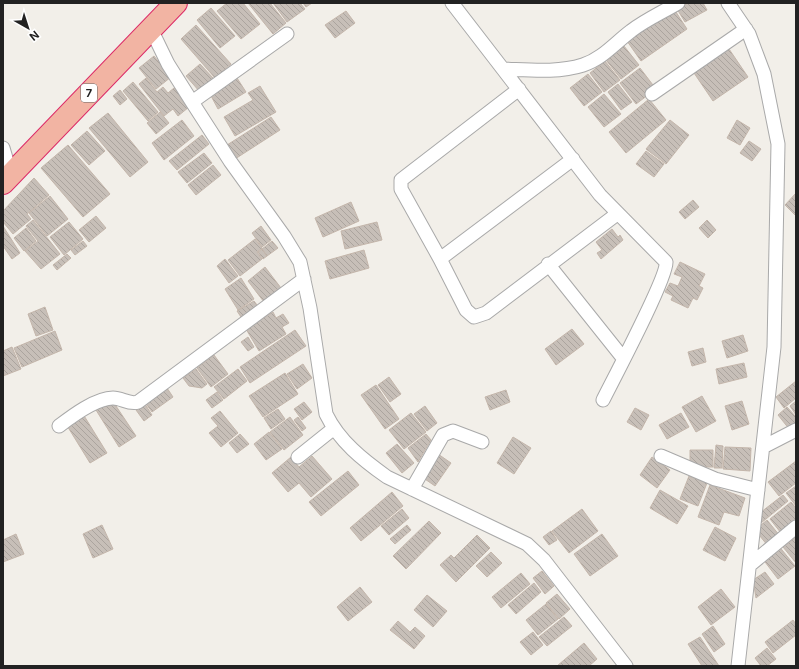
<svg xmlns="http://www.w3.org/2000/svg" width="799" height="669" viewBox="0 0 799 669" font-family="Inter,sans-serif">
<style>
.building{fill:url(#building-back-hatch);stroke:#c4b6ab}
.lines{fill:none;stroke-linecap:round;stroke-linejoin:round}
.minor-casing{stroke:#a9a9a9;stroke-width:15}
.trunk-casing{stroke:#dc2a67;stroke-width:24}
.minor{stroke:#fff;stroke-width:13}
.trunk{stroke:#f2b4a3;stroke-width:22}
.labels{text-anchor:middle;stroke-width:3;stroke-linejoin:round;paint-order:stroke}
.shield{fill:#fff;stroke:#646464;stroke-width:1}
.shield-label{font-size:11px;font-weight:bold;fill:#222}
</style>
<defs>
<pattern id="building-back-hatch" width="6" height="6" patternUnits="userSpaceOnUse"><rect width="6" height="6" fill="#c7bfb8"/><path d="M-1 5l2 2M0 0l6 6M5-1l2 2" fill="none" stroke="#aba49e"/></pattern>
</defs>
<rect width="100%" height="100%" fill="#f2efe9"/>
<path class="building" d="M227,3H243L260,24L241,39L217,11Z
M248,3H270L286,23L273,34Z
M273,3H300L305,9L287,22Z
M303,3H312L306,7Z
M688,3H703L707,10L685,22L677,9Z
M211,8L235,36L220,48L197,20Z
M674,9L687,29L641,61L627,41Z
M346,11L355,23L335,38L325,25Z
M196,25L231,64L215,78L181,39Z
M624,46L639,65L621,79L606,60Z
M727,46L748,77L713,101L692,70Z
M154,56L171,77L156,89L139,68Z
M605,61L620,80L604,92L590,73Z
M200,64L214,79L200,92L186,76Z
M640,68L656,89L636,104L620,83Z
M588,74L602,92L584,106L570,88Z
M146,78L157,92L163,87L168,93L174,88L189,107L178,116L173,109L164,116L139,84Z
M237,78L246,92L218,109L210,94Z
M133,82L158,112L148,121L123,91Z
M618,84L632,102L621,110L608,92Z
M260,86L276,112L235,136L224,117L253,100L248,93Z
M120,90L127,99L120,105L113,96Z
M604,94L621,114L604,127L588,107Z
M649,99L666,120L626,153L609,132Z
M160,112L169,123L156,134L147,123Z
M108,113L148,162L130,177L89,128Z
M271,117L280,130L235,159L227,145Z
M182,120L194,136L164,160L152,143Z
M670,120L689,135L666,164L646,149Z
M737,120L750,128L740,145L727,138Z
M87,131L105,151L89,165L71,145Z
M202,135L209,144L177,170L169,161Z
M749,141L761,149L752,161L740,153Z
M68,145L110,194L83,217L41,168Z
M646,151L664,164L654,177L636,164Z
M204,153L212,163L187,183L178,172Z
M213,165L221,175L196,195L188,185Z
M34,178L49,195L27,214L31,219L13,234L3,222V211Z
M796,193V216L785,205Z
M50,196L68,219L47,236L29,213Z
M693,200L699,207L685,219L679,212Z
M351,202L359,221L323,237L315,218Z
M96,216L106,228L89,242L79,230Z
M33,220L60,254L41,269L25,251L38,241L26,226Z
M707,220L716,230L708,238L699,228Z
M69,222L83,239L64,255L50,237Z
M377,222L382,240L345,249L341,231Z
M3,226L20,253L12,259L3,246Z
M261,226L271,240L262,247L252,233Z
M26,228L36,241L24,251L14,238Z
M612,229L618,237L620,235L623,240L601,259L597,253L602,250L596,242Z
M255,239L262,248L257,252L262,259L240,276L228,260Z
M83,241L87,246L75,255L71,250Z
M272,241L278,248L267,256L262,249Z
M262,249L267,256L263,259L258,252Z
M364,250L369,268L330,279L325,261Z
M67,254L71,258L57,270L53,265Z
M225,259L238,276L229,283L217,266Z
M680,262L705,274L699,286L703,288L697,300L693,298L688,308L671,300L673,296L665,292L670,283L678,286L682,277L674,274Z
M265,267L281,288L264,302L248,281Z
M241,278L254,299L238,310L225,289Z
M254,301L260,309L243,320L237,311Z
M45,307L53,330L36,336L28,314Z
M273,312L276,318L283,314L289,323L282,327L286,334L259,351L246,329Z
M572,329L584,344L556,365L545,349Z
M295,330L306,346L250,383L240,367Z
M55,331L62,350L22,367L14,348Z
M743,335L748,351L727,358L722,341Z
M248,337L254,347L248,351L241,342Z
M12,347L21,369L3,376V351Z
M703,348L706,362L692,366L688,352Z
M214,355L228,374L211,387L197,368Z
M744,363L747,377L719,384L716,369Z
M303,364L312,378L297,389L287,374Z
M196,369L207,384L202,388L189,386L183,378Z
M238,369L247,381L224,399L214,387Z
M285,373L298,394L263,417L249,396Z
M389,377L401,394L390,402L378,385Z
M796,381V398L784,408L776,397Z
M165,385L173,397L152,412L144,401Z
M376,385L399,419L385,429L361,395Z
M506,390L510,402L490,410L485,397Z
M217,392L223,400L212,408L206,400Z
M702,396L716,421L696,432L682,407Z
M112,400L136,436L119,447L96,410Z
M742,401L749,424L732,430L725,406Z
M796,401V415L790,406Z
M304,402L312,412L302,420L294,409Z
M145,404L152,415L144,421L136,410Z
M425,406L437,423L427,431L414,414Z
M787,407L796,417V425L790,430L778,415Z
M635,408L649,415L641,430L627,422Z
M278,409L285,419L271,429L264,418Z
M220,411L238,433L221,447L209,433L218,426L211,418Z
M411,413L426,432L404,449L389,430Z
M681,413L689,427L667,439L659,425Z
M83,414L107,453L90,463L66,424Z
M290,417L303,435L284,450L270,432Z
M298,417L306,428L302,431L294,420Z
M269,432L282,449L266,460L254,444Z
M240,434L249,444L237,453L229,443Z
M426,434L431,440L418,462L408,448Z
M513,437L531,448L514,474L497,463Z
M397,444L414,463L402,473L386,453Z
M716,445L723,446L722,468H714Z
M725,447L751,448L750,471L723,469Z
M690,450H713V467H690Z
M438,454L451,463L435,486L422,477Z
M312,456L332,479L311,497L299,483L288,492L272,473L291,457L299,467Z
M652,457L670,470L657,488L640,475Z
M796,461V483L779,496L768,482Z
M348,471L359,485L321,516L309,502Z
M689,476L707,483L698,506L680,499Z
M710,485L745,498L739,516L724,512L719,525L698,517Z
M796,486V506L786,493Z
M660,490L688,506L677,524L650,508Z
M392,492L403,506L361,541L350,528Z
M783,495L788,501L761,523L756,516Z
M791,502L796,508V520L781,533L770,519Z
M402,509L409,518L389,535L381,526Z
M582,509L598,531L569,553L552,531Z
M767,520L780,536L768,546L755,530Z
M429,521L441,533L406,569L393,556Z
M102,525L113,549L93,558L83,534Z
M407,525L411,530L395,544L390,539Z
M715,527L736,538L725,561L703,550Z
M551,531L557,540L549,545L543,537Z
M16,534L24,554L3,562V540Z
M602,534L618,556L590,576L574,554Z
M477,535L490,548L456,582L440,565L451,555L454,558Z
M796,537V563L783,547Z
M778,545L795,566L778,579L762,558Z
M491,552L502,563L487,577L476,566Z
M542,571L554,586L545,594L533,578Z
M765,572L774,584L756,598L753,580Z
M521,573L530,584L501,608L492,597Z
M534,583L541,592L516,614L508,605Z
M360,587L372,602L348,621L337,607Z
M721,589L735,607L711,625L698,607Z
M557,594L570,609L559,619L546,603Z
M427,595L447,611L433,627L414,610Z
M546,604L558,619L538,635L526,620Z
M564,617L572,626L547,646L539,637Z
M793,620L796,624V635L773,653L765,642Z
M398,621L410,632L415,627L425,636L414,649L390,630Z
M713,626L725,644L714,652L702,634Z
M533,632L543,645L531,655L520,642Z
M700,637L719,666H702L688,644Z
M584,643L597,659L589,666H557Z
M767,648L776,659L767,666H761L755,658Z"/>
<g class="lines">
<defs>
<path id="minor" d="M452,3L600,195L666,262C668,276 613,380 603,400
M728,3L749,34L764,74L778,144L774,347L738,666
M151,29L168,64L192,102L230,161L284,236L300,262L310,308L326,414C339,441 363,460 387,477L527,544L544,560L626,666
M503,69C530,70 558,73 583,65C602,59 615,43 631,31C645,20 663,12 678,3
M519,89L401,180V189L440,259L466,310L474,317L486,313L617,214
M652,94L746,29
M192,102L287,34
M3,148L11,175
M440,259L573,159
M548,264L623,358
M59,426C72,416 96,398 113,398C122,398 129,405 138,402L304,279
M763,447L796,430
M661,456L715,479L758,490
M298,457L333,429
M412,489L443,435L453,431L482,442
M750,565L796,527"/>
<path id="trunk" d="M3,183L176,3"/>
</defs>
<use href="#minor" class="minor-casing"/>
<use href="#trunk" class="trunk-casing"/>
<use href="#minor" class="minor"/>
<use href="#trunk" class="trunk"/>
</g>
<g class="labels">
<rect class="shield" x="81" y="84" width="16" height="18" rx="3"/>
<g class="shield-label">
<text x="89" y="97">7</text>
</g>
</g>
<rect width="799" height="669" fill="none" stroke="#222222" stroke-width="8"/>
<g transform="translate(28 28) rotate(141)" stroke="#ffffff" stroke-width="3" paint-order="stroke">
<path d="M0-3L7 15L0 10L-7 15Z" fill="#222222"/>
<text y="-6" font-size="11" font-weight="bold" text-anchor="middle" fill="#222222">N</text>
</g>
</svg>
